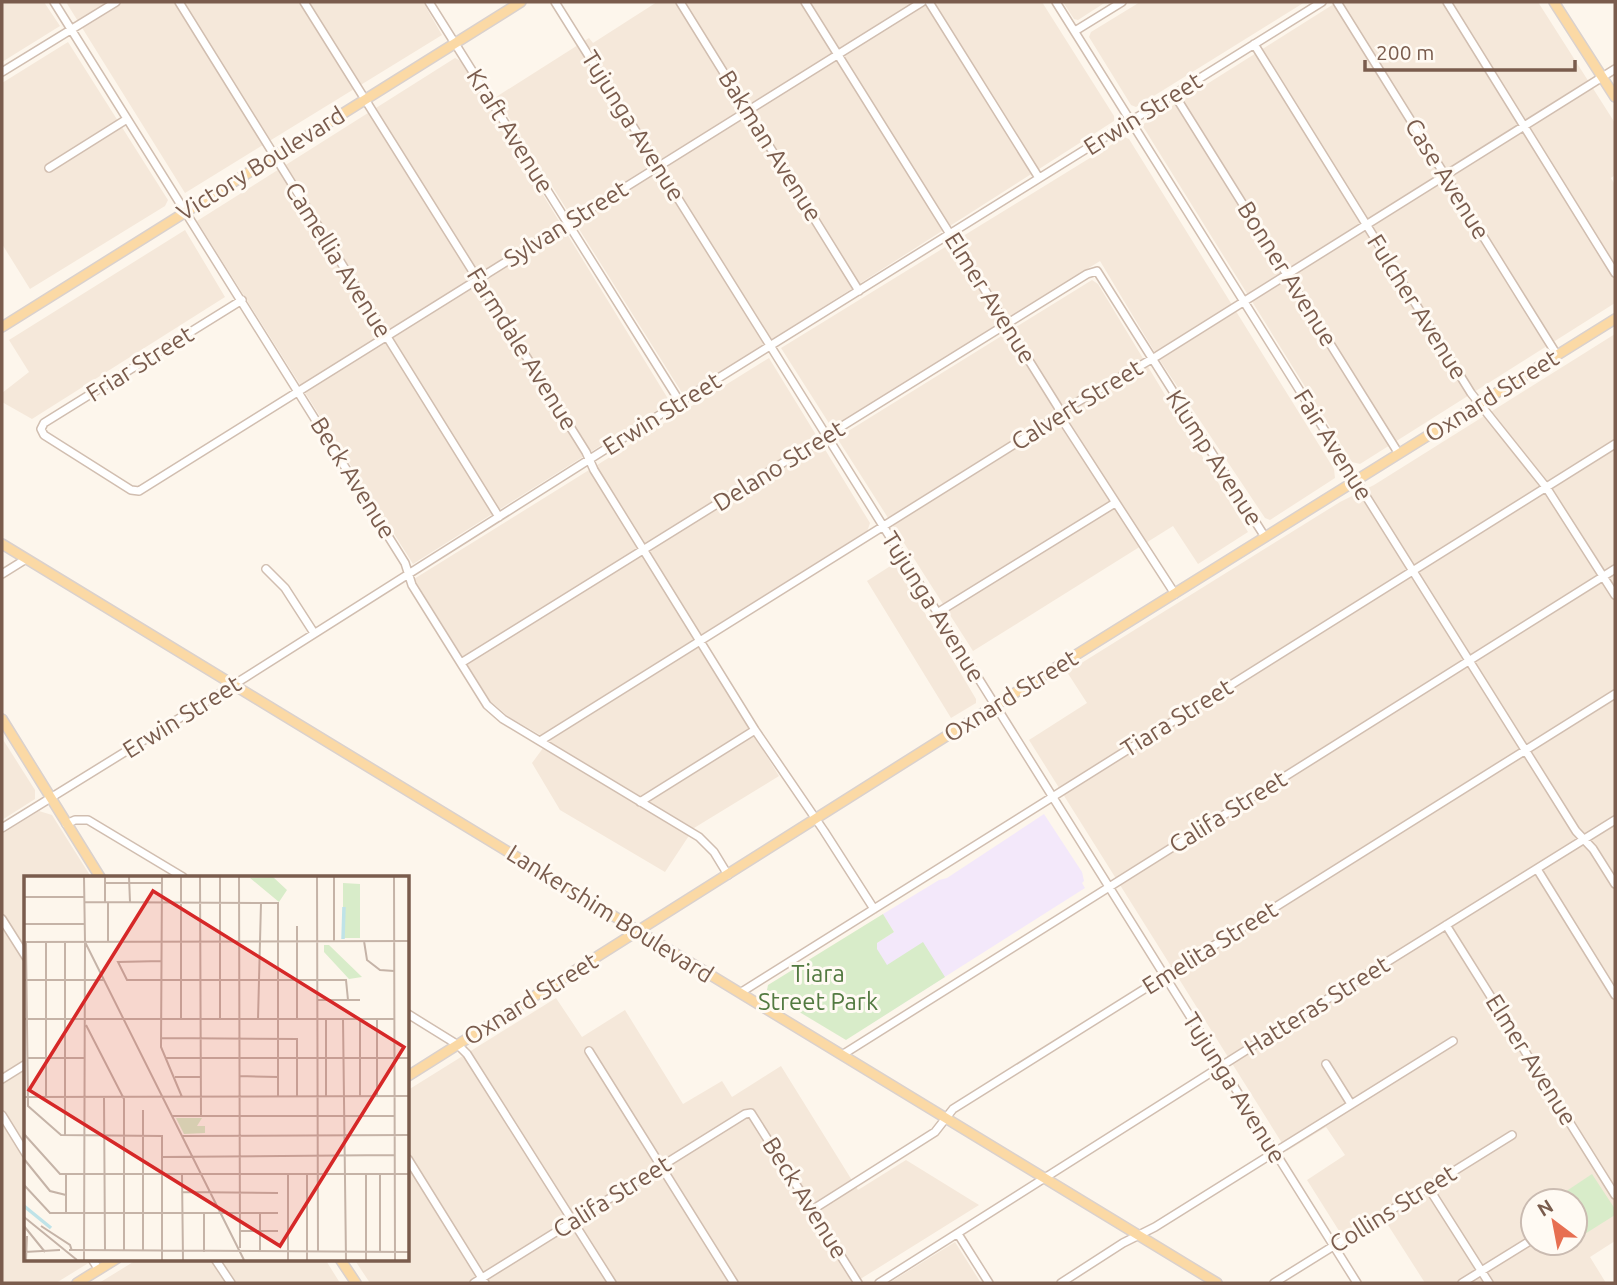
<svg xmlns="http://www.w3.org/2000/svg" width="1617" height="1285" viewBox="0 0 1617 1285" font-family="Ubuntu,sans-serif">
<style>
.residential{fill:#f5e8da;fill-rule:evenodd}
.education{fill:#f3e8fa}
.green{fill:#d8ecc9}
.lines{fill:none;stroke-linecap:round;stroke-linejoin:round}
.minor-casing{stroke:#d1beb0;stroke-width:10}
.major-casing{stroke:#dad1cd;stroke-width:12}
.minor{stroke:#fff;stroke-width:7}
.major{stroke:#fbd9a5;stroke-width:9}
.labels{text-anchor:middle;stroke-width:6;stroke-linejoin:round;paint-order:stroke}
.street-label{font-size:24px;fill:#7a5c4d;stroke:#fffaf3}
.park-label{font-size:24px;fill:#537a41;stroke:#fffaf3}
.inset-river{fill:none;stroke:#bfe3e8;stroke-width:3.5}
.inset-road{fill:none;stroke:#c5b3a7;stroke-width:2}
.view{fill:#d62828;fill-opacity:0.15;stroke:#d62828;stroke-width:3.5}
.inset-edge{fill:none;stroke:#7a5c4d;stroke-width:3.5}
</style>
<rect width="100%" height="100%" fill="#fdf6ec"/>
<path class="residential" d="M2,2H44L60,26L2,62Z
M66,2H423L442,35L185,193Z
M657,2H1042L1114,116V121L684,396L496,97L589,38L593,43Z
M1063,2H1106L1078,20L1074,19Z
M1140,2H1305L1136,107L1131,105L1089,37L1091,32Z
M1337,2H1538L1615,123V175L1611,178L1615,185V303L1360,464L1352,462L1142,125Z
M68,42L168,200L165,206L30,289L2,244V83Z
M455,58L461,61L670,402L413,564L197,221Z
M1124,137L1129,139L1334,469L1335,478L1270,520L1265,518L1157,356L1100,261L832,428L781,348Z
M185,230L225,297L32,419L2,402V393L29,372L9,340Z
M1092,280L1098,284L1248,532L1198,564L1173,526L973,651L837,438Z
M1615,334V1241L1590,1257L1606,1283H1425L1379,1211L1341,1234L1307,1180L1345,1155L1326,1127L1287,1151L1029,740L1087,703L1067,672L1340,502L1374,485ZM1533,1201H1575V1243H1533Z
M769,358L870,523L867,532L694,639L779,776L694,828L665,872L560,810L532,763L549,740L509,717L490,701L414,579Z
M895,563L976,699V703L951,718L867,581Z
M2,738L35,790V799L2,820Z
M39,811L52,815L91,877H26V1259H95L56,1283H2V834Z
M556,998L582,1037L625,1010L683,1104L722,1081L732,1097L781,1066L858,1190L906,1160L979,1205L854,1283H370L354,1259H408V1090Z
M955,1242L981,1283H889Z
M138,1259H325L340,1283H99Z"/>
<path class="education" d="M1044,814L1082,872L1084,881L1082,883L1085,888L869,1025L877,943L894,932L883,914L939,880L947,878Z"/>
<path class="green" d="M883,914L894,932L877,943V949L887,965L923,942L945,977L846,1040L771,995L767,990L768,985Z
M1592,1174L1615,1209V1215L1580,1237L1575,1229V1201H1558L1556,1198Z"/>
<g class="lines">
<defs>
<path id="minor" d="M54,2L405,563L412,585L487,705L503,719L699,837L714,852L728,875
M179,2L499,517
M304,2L586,452L594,470L755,730L824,831L874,909
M429,2L680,402
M555,2L1357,1283
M680,2L859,291
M805,2L1058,407L1063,421L1175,594
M929,2L1039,178
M1056,2L1576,831L1593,849L1615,884
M1337,2L1557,355
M1447,2L1615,273
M1075,31L1122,2
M1254,44L1471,393L1546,487L1615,595
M2,72L116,2
M1174,94L1399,454
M49,168L127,119
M242,300L44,423L41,429L44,435L131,490L139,491L922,2
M266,569L285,588L314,633
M2,574L26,559
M937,613L1115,503
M461,663L1087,274L1097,271L1265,537
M540,741L1053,420L1067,408L1157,356L1615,69
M640,802L755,730
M66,824L75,820H88L183,877
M2,828L246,677L680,402L1322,2
M1537,869L1615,995
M2,919L26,957
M1446,925L1615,1195
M740,993L1615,444
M408,1014L458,1045L467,1054L612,1283
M589,1051L734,1283
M842,1055L1615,569
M1326,1064L1351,1104
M2,1079L26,1064
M2,1115L26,1154
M408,1159L485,1283
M1428,1187L1489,1283
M812,1210L935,1132L953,1109L1615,694
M958,1234L989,1283
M92,1259L99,1270
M215,1259L231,1283
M474,1283L745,1114L751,1113L858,1283
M879,1283L1297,1018L1615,820
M1061,1283L1123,1243L1155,1227L1453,1041
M1274,1283L1512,1135
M1462,1283L1533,1239"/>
<path id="major" d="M1554,2L1615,97
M2,327L521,2
M2,544L1217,1283
M2,719L100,877
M408,1076L994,706L1615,319
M340,1259L356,1283
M77,1283L116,1259"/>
</defs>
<use href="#minor" class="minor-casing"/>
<use href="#major" class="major-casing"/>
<use href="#minor" class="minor"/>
<use href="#major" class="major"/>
</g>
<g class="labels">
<g class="street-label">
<text transform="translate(1143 114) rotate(-32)" y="8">Erwin Street</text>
<text transform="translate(633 126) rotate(58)" y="8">Tujunga Avenue</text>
<text transform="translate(510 131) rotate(58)" y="8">Kraft Avenue</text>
<text transform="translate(770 146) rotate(58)" y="8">Bakman Avenue</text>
<text transform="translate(261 164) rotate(-32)" y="8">Victory Boulevard</text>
<text transform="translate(1447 179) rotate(58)" y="8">Case Avenue</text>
<text transform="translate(566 224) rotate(-32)" y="8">Sylvan Street</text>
<text transform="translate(338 260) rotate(58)" y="8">Camellia Avenue</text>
<text transform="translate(1287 274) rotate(58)" y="8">Bonner Avenue</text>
<text transform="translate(990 298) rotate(58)" y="8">Elmer Avenue</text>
<text transform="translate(1417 307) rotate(58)" y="8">Fulcher Avenue</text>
<text transform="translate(522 349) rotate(58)" y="8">Farmdale Avenue</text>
<text transform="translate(140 364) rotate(-32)" y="8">Friar Street</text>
<text transform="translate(1492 396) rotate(-32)" y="8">Oxnard Street</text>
<text transform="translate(1077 405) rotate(-32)" y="8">Calvert Street</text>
<text transform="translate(662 414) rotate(-32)" y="8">Erwin Street</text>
<text transform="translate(1333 445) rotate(58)" y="8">Fair Avenue</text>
<text transform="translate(1214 458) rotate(57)" y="8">Klump Avenue</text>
<text transform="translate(779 466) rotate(-32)" y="8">Delano Street</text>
<text transform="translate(353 478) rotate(58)" y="8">Beck Avenue</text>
<text transform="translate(933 607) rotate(58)" y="8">Tujunga Avenue</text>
<text transform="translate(1011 696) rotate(-32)" y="8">Oxnard Street</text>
<text transform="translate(182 717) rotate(-32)" y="8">Erwin Street</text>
<text transform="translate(1177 718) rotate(-32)" y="8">Tiara Street</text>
<text transform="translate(1228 812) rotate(-32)" y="8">Califa Street</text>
<text transform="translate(610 914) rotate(32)" y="8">Lankershim Boulevard</text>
<text transform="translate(1210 948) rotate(-32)" y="8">Emelita Street</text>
<text transform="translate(531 999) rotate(-32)" y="8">Oxnard Street</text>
<text transform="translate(1317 1006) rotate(-32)" y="8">Hatteras Street</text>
<text transform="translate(1531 1060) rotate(58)" y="8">Elmer Avenue</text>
<text transform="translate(1234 1088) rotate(58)" y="8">Tujunga Avenue</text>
<text transform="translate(612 1197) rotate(-32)" y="8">Califa Street</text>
<text transform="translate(805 1198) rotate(58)" y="8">Beck Avenue</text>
<text transform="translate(1393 1209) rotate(-32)" y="8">Collins Street</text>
</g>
<g class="park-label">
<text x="818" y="982">Tiara<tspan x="818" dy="28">Street Park</tspan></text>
</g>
</g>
<g transform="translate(24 876)">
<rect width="385" height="385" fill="#fdf6ec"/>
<path d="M249,1L263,14L255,26L226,2ZM319,7L336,8V62H319ZM300,69H305L338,101L325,103L300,76ZM152,242H178L173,250H181V257L160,258Z" fill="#d8ecc9"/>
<path class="inset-river" d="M319,63L320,31M0,330L27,352"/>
<path class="inset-road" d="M60,1L61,66L220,384M81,1V26M105,1L106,26M138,1L137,171L158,221M176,1L177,240M196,1V143M215,1L216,372M293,1L294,376M310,1V66M370,1L371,384M81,7H138M0,21H60M61,26L254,27V220M84,26V66M0,48H60M340,65L343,84L356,94L370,95M0,66L385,65M2,66L4,230L37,259L138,260V384M22,66V221M138,85L94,86L103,104H322L324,124M1,104H79M293,124H336M1,143H370M157,143V1M234,143L237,27M273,143V50M302,143V220M319,143L322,384M62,149L100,223V374M137,162L273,163V220M3,182H60M141,182H385M215,200L254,201M151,201H176M336,220V143M353,220V143M0,221L385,220M80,221L81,374M119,234V374M148,240H370M0,258L36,298H385M41,259V66M158,260L385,259M138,281L370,279M0,283L26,315L42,319M158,299L159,384M264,299V384M283,299V384M342,299V384M0,309L26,337H254M159,316L254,317M42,337V298M180,337V376M236,337V376M0,341L53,384M0,350L21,376M17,350L46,369L48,375M215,355H254M45,374L385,376M0,376L36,374M356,376V298M2,384L3,360M60,384L61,66"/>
<path class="view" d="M129,15L380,171L256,370L5,214Z"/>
<rect width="385" height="385" class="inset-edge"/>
</g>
<rect width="1617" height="1285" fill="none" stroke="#7a5c4d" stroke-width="7"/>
<g transform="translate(1554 1222) rotate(328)"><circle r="33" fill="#fffaf3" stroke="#cabbb1" stroke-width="2"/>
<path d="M0-5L12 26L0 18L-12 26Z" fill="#e76f51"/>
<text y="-10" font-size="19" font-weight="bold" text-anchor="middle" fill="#7a5c4d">N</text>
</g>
<path d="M1365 60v10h210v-10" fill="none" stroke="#7a5c4d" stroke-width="3.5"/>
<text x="1376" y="60" font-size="21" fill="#7a5c4d" stroke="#fffaf3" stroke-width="5" paint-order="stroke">200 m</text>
</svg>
